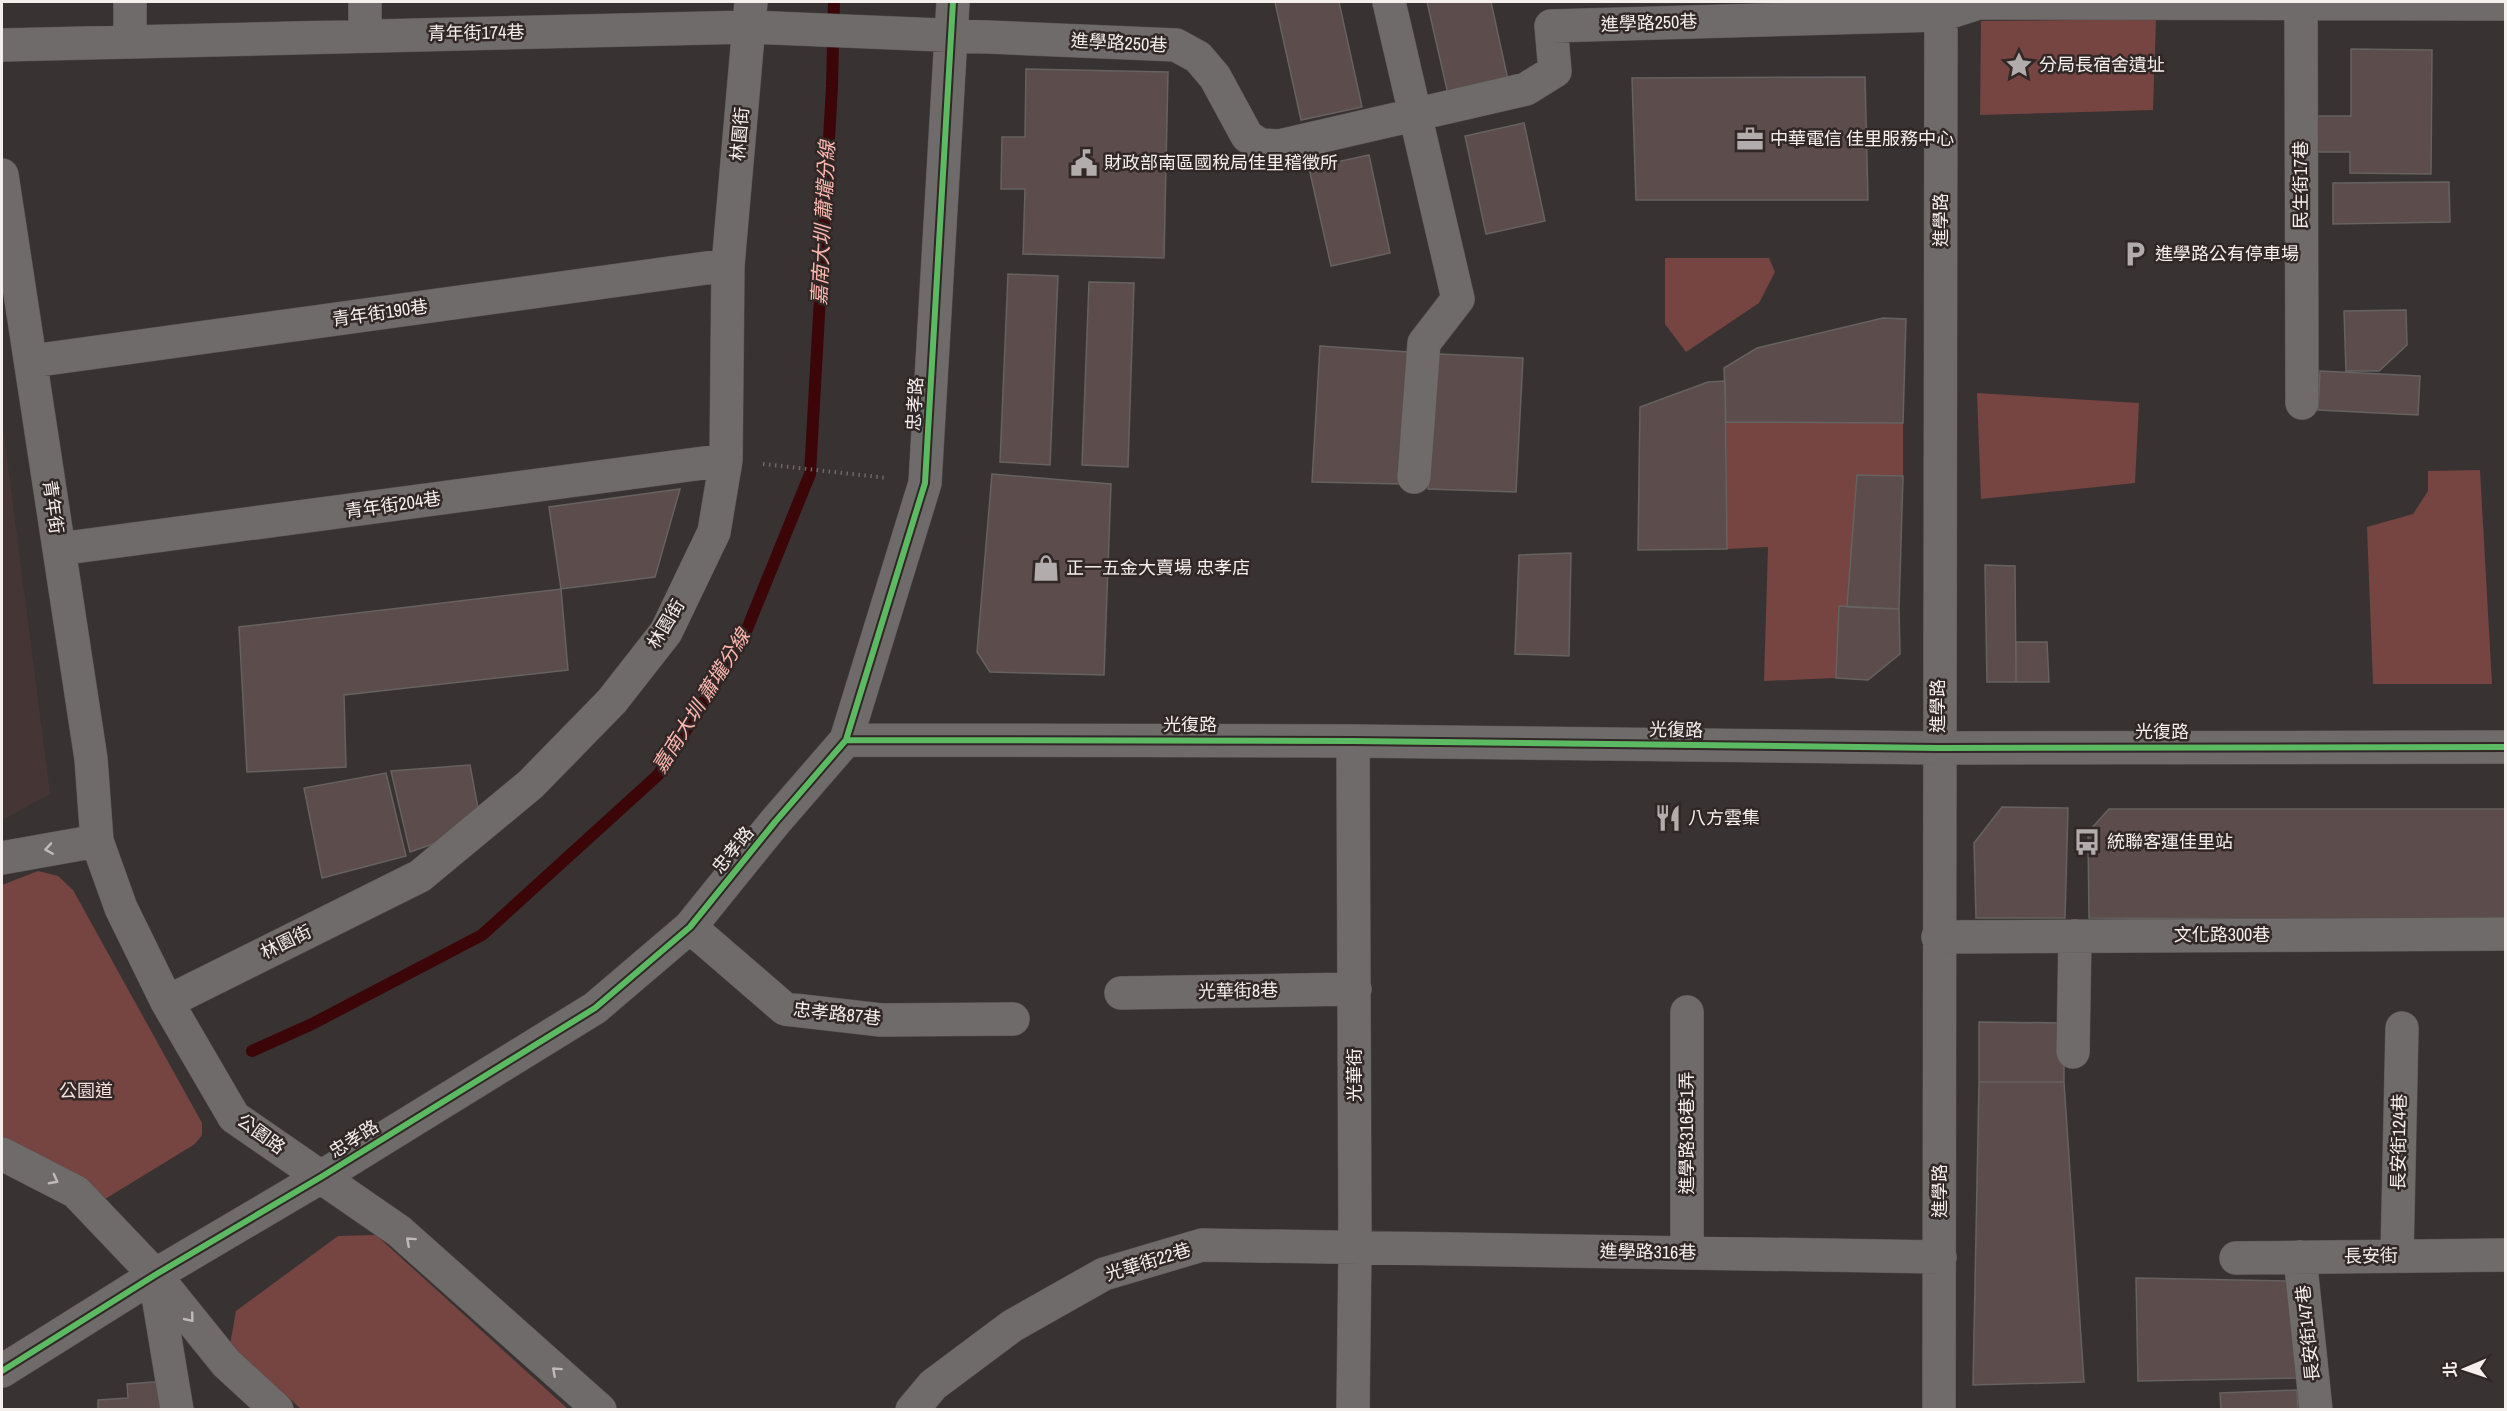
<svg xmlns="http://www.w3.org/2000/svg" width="2507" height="1411" viewBox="0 0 2507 1411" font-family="'Archivo Narrow','Noto Sans TC',sans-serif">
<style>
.built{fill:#453635}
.green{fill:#764441}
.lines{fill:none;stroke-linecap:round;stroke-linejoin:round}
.stream{stroke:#3c0609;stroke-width:12}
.building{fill:#5c4c4b;stroke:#666261;stroke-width:1.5}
.minor-casing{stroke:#565251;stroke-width:34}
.path{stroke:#6d6969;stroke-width:4;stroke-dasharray:1.5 4.5;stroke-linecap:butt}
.minor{stroke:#6f6b6b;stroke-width:33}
.cycleway-casing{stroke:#302726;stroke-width:10}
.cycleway{stroke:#5cba63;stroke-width:6}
.oneway{stroke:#bfbab9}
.labels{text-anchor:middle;stroke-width:5;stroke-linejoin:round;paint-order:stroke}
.street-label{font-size:18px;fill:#f4eeed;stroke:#302726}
.poi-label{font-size:18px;fill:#f4eeed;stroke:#302726;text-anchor:start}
.park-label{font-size:18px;fill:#f6ddda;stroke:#302726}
.water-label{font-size:20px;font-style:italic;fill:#feb7b0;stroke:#302726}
</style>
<rect width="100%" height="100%" fill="#383332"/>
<path class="built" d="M2,419L50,794L2,820Z"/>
<path class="green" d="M2156,19L2153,110L1980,115L1981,21Z
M1665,258H1769L1775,272L1759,303L1686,352L1665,324Z
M1977,393L2139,403L2135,483L1981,499Z
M1726,422L1903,423V476L1857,475L1847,607H1839L1836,678L1764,681L1768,547L1727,549Z
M2480,470L2492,684H2373L2367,527L2413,514L2428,491V471Z
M38,871L58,876L73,890L202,1123V1135L195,1144L105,1199L2,1140V885Z
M376,1235L568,1409H301L230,1345L236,1311L338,1236Z"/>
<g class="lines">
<path class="stream" d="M252,1051L312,1024L482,935L658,775L743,639L810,474L832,86L834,2"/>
</g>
<path class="building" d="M1275,2H1339L1362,107L1301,120Z
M1427,2H1491L1508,80L1448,94Z
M2351,49L2432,50L2431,174L2350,173V152H2313V116H2351Z
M1026,69L1168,72L1164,258L1023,254L1025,189H1001L1002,137H1025Z
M1865,77L1868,200H1636L1632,78Z
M1524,123L1545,221L1486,234L1465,136Z
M1369,155L1390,253L1331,266L1309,168Z
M2449,182L2450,222L2333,224V183Z
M1008,274L1058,276L1050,465L1000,462Z
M1089,282L1134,283L1128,467L1082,465Z
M2406,310L2407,345L2379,371H2346L2344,311Z
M1883,318L1906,319L1903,423L1726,422L1724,368L1757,348Z
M1320,346L1409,352L1402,484L1312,482Z
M1439,354L1523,358L1516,492L1428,489Z
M2320,371L2420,376L2418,415L2318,410Z
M1725,381L1727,549L1638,550L1640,407L1708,382Z
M992,474L1111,484L1104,675L990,672L977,652Z
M1857,475L1903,476L1899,609L1847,607Z
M680,489L655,577L561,589L549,507Z
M1571,553L1569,656L1515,654L1519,555Z
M1985,565L2015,566L2016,682H1987Z
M561,589L568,670L344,695L346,767L247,772L239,627Z
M1839,606L1899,609L1900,654L1868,680L1836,678Z
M2016,642H2047L2049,682H2016Z
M470,765L479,814L447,839L410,852L391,771Z
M386,773L406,856L322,878L304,788Z
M2002,807L2068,808L2065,918H1976L1974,843Z
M2109,809H2506V920L2089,918L2088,832Z
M1979,1022L2064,1023V1082H1979Z
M1979,1082H2064L2084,1382L1973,1385Z
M2136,1278L2289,1281L2300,1378L2138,1381Z
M166,1381L168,1410H98V1400L128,1398L127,1384Z
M2297,1390L2298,1410H2221L2220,1393Z"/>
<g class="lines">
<defs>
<path id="minor" d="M1389,2L1458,299L1424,343L1414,477
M2301,3L2302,403
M365,36V2
M130,42V2
M2,45L750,27L1176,45L1198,57L1215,77L1247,136L1260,145L1279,146L1526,89L1555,71L1551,26L1941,15L1978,3L2506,4
M2,175L91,759L97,841L121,908L167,1002L234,1117L399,1231L600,1410
M32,361L728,265
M59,549L726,460
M846,740L1353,741L1938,748L2506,747
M1353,741L1355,1247L1353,1410
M2,858L97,841
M690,927L785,1009L881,1020L1013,1019
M1938,937L2506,934
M1121,993L1355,989
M167,1002L420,876L531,784L612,701L666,632L714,532L726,460L728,265L751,2
M1687,1012V1253
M2073,1052L2075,936
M2,1154L76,1192L155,1275L226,1363L277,1410
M2397,1256L2402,1028
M2300,1257L2316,1410
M2236,1258L2506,1255
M155,1278L177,1410
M2,1371L155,1275L321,1177L595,1008L690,927L775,822L846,740L925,483L953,2
M912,1410L933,1385L1012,1326L1104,1274L1202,1245L1940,1257
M1939,1410L1941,2"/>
</defs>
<use href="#minor" class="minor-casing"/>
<path class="path" d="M763,464L887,478"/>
<use href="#minor" class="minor"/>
<defs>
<path id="cycleway" d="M846,740L1353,741L1938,748L2506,747
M2,1371L155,1275L321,1177L595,1008L690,927L775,822L846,740L925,483L953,2"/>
</defs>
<use href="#cycleway" class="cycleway-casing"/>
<use href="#cycleway" class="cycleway"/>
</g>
<defs><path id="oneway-chevron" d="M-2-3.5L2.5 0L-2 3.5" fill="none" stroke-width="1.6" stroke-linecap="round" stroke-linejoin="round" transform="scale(1.5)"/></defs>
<g class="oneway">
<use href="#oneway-chevron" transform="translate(49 849) rotate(171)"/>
<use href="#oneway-chevron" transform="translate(54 1180) rotate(28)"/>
<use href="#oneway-chevron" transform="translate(410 1241) rotate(-138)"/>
<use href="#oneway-chevron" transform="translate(190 1318) rotate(51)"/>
<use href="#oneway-chevron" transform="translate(556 1371) rotate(-138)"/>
</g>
<defs>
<symbol id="sight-bare" viewBox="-9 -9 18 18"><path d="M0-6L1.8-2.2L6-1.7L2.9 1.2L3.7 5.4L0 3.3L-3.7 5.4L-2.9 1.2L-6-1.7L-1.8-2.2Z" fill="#b2adac" stroke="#302726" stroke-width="2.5" paint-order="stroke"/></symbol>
<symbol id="office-bare" viewBox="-9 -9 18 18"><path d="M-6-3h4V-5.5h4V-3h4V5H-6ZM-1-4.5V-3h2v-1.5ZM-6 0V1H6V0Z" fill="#b2adac" stroke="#302726" stroke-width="2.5" paint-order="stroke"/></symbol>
<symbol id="civic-bare" viewBox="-9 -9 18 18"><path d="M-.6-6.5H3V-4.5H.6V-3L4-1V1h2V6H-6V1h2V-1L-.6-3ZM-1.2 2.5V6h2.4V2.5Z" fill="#b2adac" stroke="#302726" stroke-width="2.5" paint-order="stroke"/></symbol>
<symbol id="parking-bare" viewBox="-9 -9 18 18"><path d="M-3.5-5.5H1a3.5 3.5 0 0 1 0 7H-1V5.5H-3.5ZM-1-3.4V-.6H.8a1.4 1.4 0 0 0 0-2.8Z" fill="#b2adac" stroke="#302726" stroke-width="2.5" paint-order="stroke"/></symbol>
<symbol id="shop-bare" viewBox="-9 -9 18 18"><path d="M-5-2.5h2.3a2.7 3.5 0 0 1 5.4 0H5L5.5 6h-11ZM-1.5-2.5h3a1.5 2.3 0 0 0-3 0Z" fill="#b2adac" stroke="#302726" stroke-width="2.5" paint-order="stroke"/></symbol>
<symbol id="restaurant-bare" viewBox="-9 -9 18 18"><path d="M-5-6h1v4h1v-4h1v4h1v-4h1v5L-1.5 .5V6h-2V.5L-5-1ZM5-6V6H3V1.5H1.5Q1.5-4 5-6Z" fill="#b2adac" stroke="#302726" stroke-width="2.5" paint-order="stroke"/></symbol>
<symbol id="bus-bare" viewBox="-9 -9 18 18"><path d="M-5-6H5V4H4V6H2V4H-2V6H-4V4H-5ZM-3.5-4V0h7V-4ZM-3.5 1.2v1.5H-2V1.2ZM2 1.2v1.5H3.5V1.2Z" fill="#b2adac" stroke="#302726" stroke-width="2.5" paint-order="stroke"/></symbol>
</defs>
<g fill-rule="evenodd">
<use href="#sight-bare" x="2000" y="46" width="38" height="38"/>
<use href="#office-bare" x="1731" y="120" width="38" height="38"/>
<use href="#civic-bare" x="1065" y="144" width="38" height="38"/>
<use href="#parking-bare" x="2116" y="235" width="38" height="38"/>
<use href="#shop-bare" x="1027" y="549" width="38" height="38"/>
<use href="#restaurant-bare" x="1649" y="799" width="38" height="38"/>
<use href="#bus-bare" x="2068" y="823" width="38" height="38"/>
</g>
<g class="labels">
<g class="street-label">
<text transform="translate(1649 23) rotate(-2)" y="6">進學路250巷</text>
<text transform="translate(476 33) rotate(-1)" y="6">青年街174巷</text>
<text transform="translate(1119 43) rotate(3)" y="6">進學路250巷</text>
<text transform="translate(740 134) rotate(-85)" y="6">林園街</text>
<text transform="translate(2301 185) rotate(-90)" y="6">民生街17巷</text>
<text transform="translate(1941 220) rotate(-90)" y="6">進學路</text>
<text transform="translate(380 313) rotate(-8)" y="6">青年街190巷</text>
<text transform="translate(915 404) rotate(-87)" y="6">忠孝路</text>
<text transform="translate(393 505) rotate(-8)" y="6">青年街204巷</text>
<text transform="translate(53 507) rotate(82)" y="6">青年街</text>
<text transform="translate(666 624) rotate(-59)" y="6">林園街</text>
<text transform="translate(1938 706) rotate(-90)" y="6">進學路</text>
<text x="1190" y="731">光復路</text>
<text transform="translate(1676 730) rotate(1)" y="6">光復路</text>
<text x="2162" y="738">光復路</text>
<text transform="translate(733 850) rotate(-51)" y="6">忠孝路</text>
<text x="2222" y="941">文化路300巷</text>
<text transform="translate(286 942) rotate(-26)" y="6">林園街</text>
<text transform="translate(1238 991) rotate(-1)" y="6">光華街8巷</text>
<text transform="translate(837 1014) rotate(6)" y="6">忠孝路87巷</text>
<text transform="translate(1355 1075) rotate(-90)" y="6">光華街</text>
<text transform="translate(1687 1133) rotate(-90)" y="6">進學路316巷1弄</text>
<text transform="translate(261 1134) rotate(36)" y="6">公園路</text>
<text transform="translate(354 1139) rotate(-32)" y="6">忠孝路</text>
<text transform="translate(2399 1142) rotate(-89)" y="6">長安街124巷</text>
<text transform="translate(1940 1191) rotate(-90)" y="6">進學路</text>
<text transform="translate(1648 1252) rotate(1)" y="6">進學路316巷</text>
<text transform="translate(2371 1256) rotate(-1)" y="6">長安街</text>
<text transform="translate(1148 1262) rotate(-17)" y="6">光華街22巷</text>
<text transform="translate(2308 1333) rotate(-96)" y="6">長安街147巷</text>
</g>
<g class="poi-label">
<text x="2039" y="71">分局長宿舍遺址</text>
<text x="1770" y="145">中華電信 佳里服務中心</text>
<text x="1104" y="169">財政部南區國稅局佳里稽徵所</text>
<text x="2155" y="260">進學路公有停車場</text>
<text x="1066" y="574">正一五金大賣場 忠孝店</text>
<text x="1688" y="824">八方雲集</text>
<text x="2107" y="848">統聯客運佳里站</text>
</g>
<g class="park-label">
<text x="86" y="1097">公園道</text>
</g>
<g class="water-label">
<text transform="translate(823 223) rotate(-87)" y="7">嘉南大圳 蕭壠分線</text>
<text transform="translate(701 701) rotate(-58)" y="7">嘉南大圳 蕭壠分線</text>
</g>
</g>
<rect width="2507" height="1411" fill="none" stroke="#f4eeed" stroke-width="6"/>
<g transform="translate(2465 1369) rotate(268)" stroke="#302726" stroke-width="4.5" paint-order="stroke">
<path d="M0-4.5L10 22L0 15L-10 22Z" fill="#f4eeed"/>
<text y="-9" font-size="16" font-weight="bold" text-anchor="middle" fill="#f4eeed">北</text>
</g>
</svg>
